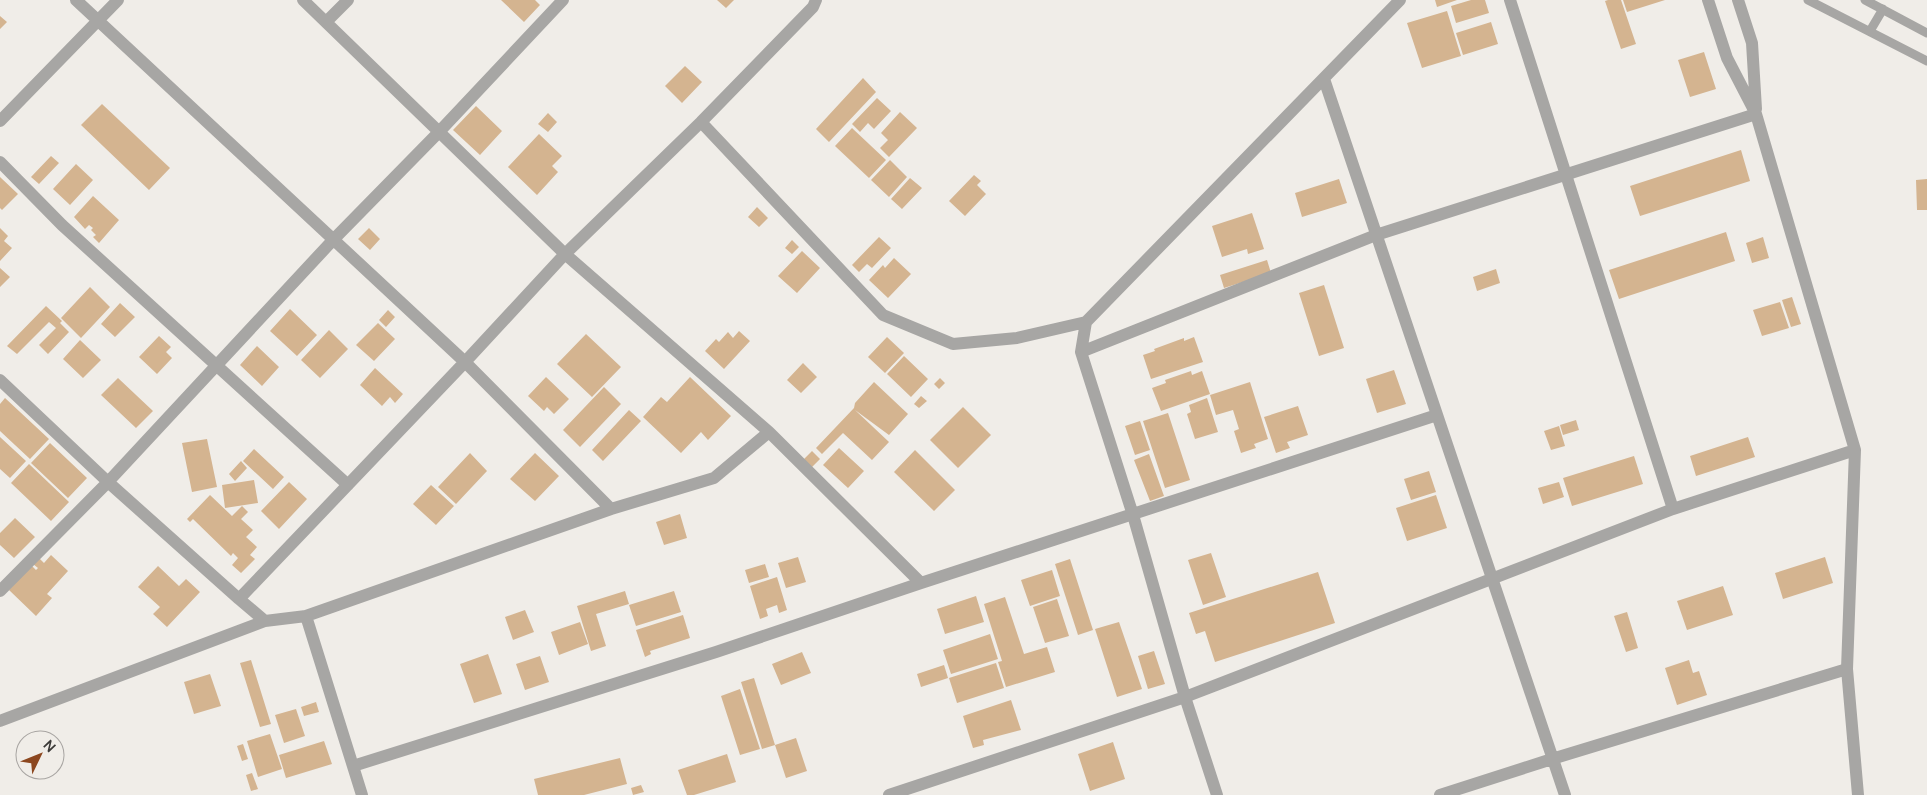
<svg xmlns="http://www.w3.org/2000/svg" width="1927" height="795" viewBox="0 0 1927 795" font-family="Manrope,sans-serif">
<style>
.building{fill:#d4b490}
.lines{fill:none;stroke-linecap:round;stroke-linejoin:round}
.service{stroke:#a7a6a4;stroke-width:9}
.minor{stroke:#a7a6a4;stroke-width:12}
</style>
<rect width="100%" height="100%" fill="#f0ede8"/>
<path class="building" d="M501,0H535L540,5L524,22Z
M717,0H734L726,8Z
M1435,0H1457L1437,7Z
M1471,0H1485L1489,13L1456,23L1451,6Z
M1608,0H1621L1636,44L1621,49L1605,1Z
M1623,0H1665L1627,12Z
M1447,11L1461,56L1422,68L1407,23Z
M0,16L7,22L0,29Z
M1491,22L1498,44L1463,55L1456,33Z
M1704,52L1716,89L1690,97L1678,60Z
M685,66L702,82L682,103L665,86Z
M863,78L876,92L829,142L816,129Z
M877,98L891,111L874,129L868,123L860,132L852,124Z
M102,104L170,168L149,190L81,125Z
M476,106L502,131L480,155L453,130Z
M900,112L917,128L889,157L880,148L888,140L881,133Z
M548,113L557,122L548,132L538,124Z
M852,128L886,160L869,178L835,146Z
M539,134L562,156L552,166L558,172L537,195L508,167Z
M1741,150L1750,181L1640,216L1630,186Z
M51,156L59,163L39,184L31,177Z
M890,160L907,177L889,197L871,180Z
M76,164L93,180L70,205L53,189Z
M974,175L981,181L977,185L986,194L965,216L949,201Z
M0,177L18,194L2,210L0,208Z
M910,178L922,188L902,209L891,199Z
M1339,179L1347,203L1302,217L1295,193Z
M1927,179V210H1917L1916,180Z
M93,196L119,220L99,243L93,237L96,235L91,230L93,228L89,225L85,229L74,217Z
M757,207L768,218L759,227L748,217Z
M1252,213L1264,249L1248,254L1247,249L1222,257L1212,226Z
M0,228L8,236L4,241L12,248L0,261Z
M369,228L380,239L370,250L358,239Z
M1726,232L1735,261L1619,299L1609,270Z
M879,237L891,248L872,268L867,264L859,272L852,265Z
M1763,237L1769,258L1752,263L1746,243Z
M792,240L799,247L792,254L785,248Z
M802,251L820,268L797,293L778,276Z
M894,258L911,274L888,298L869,280L883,265L885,268Z
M1267,260L1271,273L1224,288L1220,275Z
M0,268L10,277L0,287Z
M1496,269L1500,283L1477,291L1473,277Z
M1324,285L1344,348L1319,356L1299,293Z
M90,287L110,307L81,338L61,318Z
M1792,297L1801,324L1791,327L1782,300Z
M1780,302L1789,328L1762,336L1753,310Z
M120,303L135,317L115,337L101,324Z
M46,306L62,321L60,323L69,332L48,354L39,345L56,328L49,322L17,354L7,346Z
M290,309L317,335L297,356L270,331Z
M388,310L395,317L386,327L379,320Z
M378,323L395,339L374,361L356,345Z
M329,330L348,349L320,378L301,360Z
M739,331L750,341L724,369L705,351L716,339L719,342L728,332L733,338Z
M586,334L621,367L592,397L557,364Z
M159,336L171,347L166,352L172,358L157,374L139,357Z
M887,337L904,353L885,373L868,357Z
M1194,337L1203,362L1151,379L1143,355L1155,351L1154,349L1184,338V341Z
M80,340L101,360L83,378L63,359Z
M257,346L279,367L262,386L240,365Z
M904,356L928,379L911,397L887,374Z
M803,363L817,377L801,393L787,380Z
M375,368L403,394L395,403L390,397L382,406L360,385Z
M1394,370L1406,404L1377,413L1366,379Z
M1191,371L1192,375L1202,371L1210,394L1161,411L1152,388L1166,383L1165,380Z
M546,377L569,399L554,414L547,407L544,411L528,396Z
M690,377L731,416L708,440L701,432L681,453L643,417L661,397L667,402Z
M118,378L153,411L136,428L101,395Z
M940,378L945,383L939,389L934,384Z
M874,382L908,414L889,435L855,410L889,442L872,460L843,433L822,454L816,448L854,408L855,403Z
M1250,382L1268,439L1254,444L1256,448L1241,453L1234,431L1239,429L1233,410L1216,415L1210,395Z
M604,387L621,404L580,447L563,430Z
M921,396L927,401L919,408L914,404Z
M5,398L49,439L30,459L0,431V404Z
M1207,398L1218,432L1195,439L1187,414L1191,412L1189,405Z
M1298,406L1308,435L1287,442L1290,448L1276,453L1264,417Z
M963,407L991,435L958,468L930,440Z
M629,410L641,421L603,461L592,450Z
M1168,413L1190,480L1165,488L1143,421Z
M1576,420L1579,430L1563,435L1560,425Z
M1140,421L1150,450L1135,455L1125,426Z
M1559,426L1565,446L1551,450L1544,431Z
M0,437L26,461L10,478L0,469Z
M1748,437L1755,457L1696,476L1690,456Z
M207,439L217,487L192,492L182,443Z
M50,443L87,478L68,498L31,463Z
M839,448L864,471L848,488L823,465Z
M254,449L284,477L273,489L243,461Z
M915,450L955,490L934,511L894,472Z
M812,451L820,459L811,468L803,460Z
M470,453L487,471L456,504L438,487Z
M535,453L559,476L535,501L510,479Z
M1149,454L1164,496L1150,501L1134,460Z
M1634,456L1643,484L1572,506L1563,478Z
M241,461L247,468L235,481L229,474Z
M29,464L69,502L51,521L11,483Z
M1429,471L1436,492L1411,500L1404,479Z
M254,480L258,503L225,508L222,485Z
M289,482L307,499L279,529L261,511Z
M1559,482L1564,497L1543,504L1538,488Z
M431,485L454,506L436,525L413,504Z
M210,495L232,516L242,506L248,512L241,519L253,530L246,537L257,547L250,555L255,559L241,573L232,565L238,558L233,553L231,556L193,519L190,522L187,519Z
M1436,495L1447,528L1407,541L1396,508Z
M680,514L687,538L664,545L656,522Z
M15,518L35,537L14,558L0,545V533Z
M1211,553L1226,597L1203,605L1188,560Z
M51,555L68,571L47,594L52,598L36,616L9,590L31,565L36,570L38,568L33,564L39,558L44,563Z
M798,557L806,582L786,588L778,563Z
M1825,557L1833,583L1783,599L1775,573Z
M1070,559L1093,630L1078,635L1055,564Z
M765,564L769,577L749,583L745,570Z
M158,566L179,586L186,579L200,592L167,627L153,614L160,607L138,587Z
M1052,570L1060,596L1030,606L1021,580Z
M1318,572L1335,623L1215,662L1205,631L1196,634L1189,613Z
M777,577L787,610L779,613L777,605L766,609L768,616L760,619L750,586Z
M1723,586L1733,615L1687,630L1677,601Z
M625,591L629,604L596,614L606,646L591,651L577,606Z
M674,591L681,612L636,626L629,605Z
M976,596L984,622L945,634L937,609Z
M1005,597L1024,654L1047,647L1055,672L1006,687L998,662L1002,661L984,604Z
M1057,599L1069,636L1045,643L1033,607Z
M525,610L534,632L513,640L505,617Z
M1627,612L1638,648L1626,652L1614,616Z
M683,615L690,638L650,651L651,654L645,657L636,630Z
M580,622L588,644L559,655L551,632Z
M1119,622L1142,689L1117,697L1095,629Z
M990,634L998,659L951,674L943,650Z
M1154,651L1165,684L1148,689L1138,656Z
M802,652L811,673L781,685L772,664Z
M488,654L502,694L474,703L460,664Z
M540,656L549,682L525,690L516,664Z
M251,660L271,724L260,727L240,663Z
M1689,660L1693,673L1699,671L1707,695L1677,705L1665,668Z
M996,663L1004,688L957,703L949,678Z
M944,665L948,678L921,687L917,674Z
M210,674L221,706L194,714L184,682Z
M754,678L775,745L762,749L741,682Z
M740,689L760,749L740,755L721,696Z
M1011,700L1021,730L983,740L984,745L973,748L963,716Z
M316,702L319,712L304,716L301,707Z
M296,709L305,736L284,743L275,715Z
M270,734L282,769L258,777L247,741Z
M796,738L807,771L786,778L775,745Z
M324,741L332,764L286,778L279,755Z
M1113,742L1125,779L1090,791L1078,754Z
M243,744L248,759L242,761L237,746Z
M727,754L736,782L694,795H687L678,770Z
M620,758L627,784L584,795H538L534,779Z
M252,773L258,789L251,791L246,775Z
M641,785L644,792L633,795L631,788Z"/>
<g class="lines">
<path class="service" d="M1808,0L1927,61
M1865,0L1927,33
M1870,31L1883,9"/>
<path class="minor" d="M76,0L465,362L611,509
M303,0L565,254L769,432L921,583
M1510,0L1673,509
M1708,0L1727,58L1756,114L1855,450L1847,669L1858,795
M1738,0L1752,43L1756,109
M326,22L348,0
M1324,79L1565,795
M0,121L118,0
M701,122L883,315L953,344L1017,338L1086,322
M0,162L62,225L348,485
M1081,352L1376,235L1756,114
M0,380L108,482L239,599L265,621
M0,591L108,482L333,240L438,133L563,0
M239,599L465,362L565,254L701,122L813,7L816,0
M306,616L362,795
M0,721L265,621L306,616L611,509L714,478L769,432
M353,766L716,652L921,583L1437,415
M889,795L1185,697L1673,509L1855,450
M1217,795L1185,697L1133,515L1081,352L1086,322L1400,0
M1440,795L1552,759L1847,669"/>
</g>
<g transform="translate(40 755) rotate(47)"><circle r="24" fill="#f0ede8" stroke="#a8a5a2"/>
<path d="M0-4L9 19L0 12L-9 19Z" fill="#8c471f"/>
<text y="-8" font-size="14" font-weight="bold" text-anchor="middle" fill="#3b3a38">N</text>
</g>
</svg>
